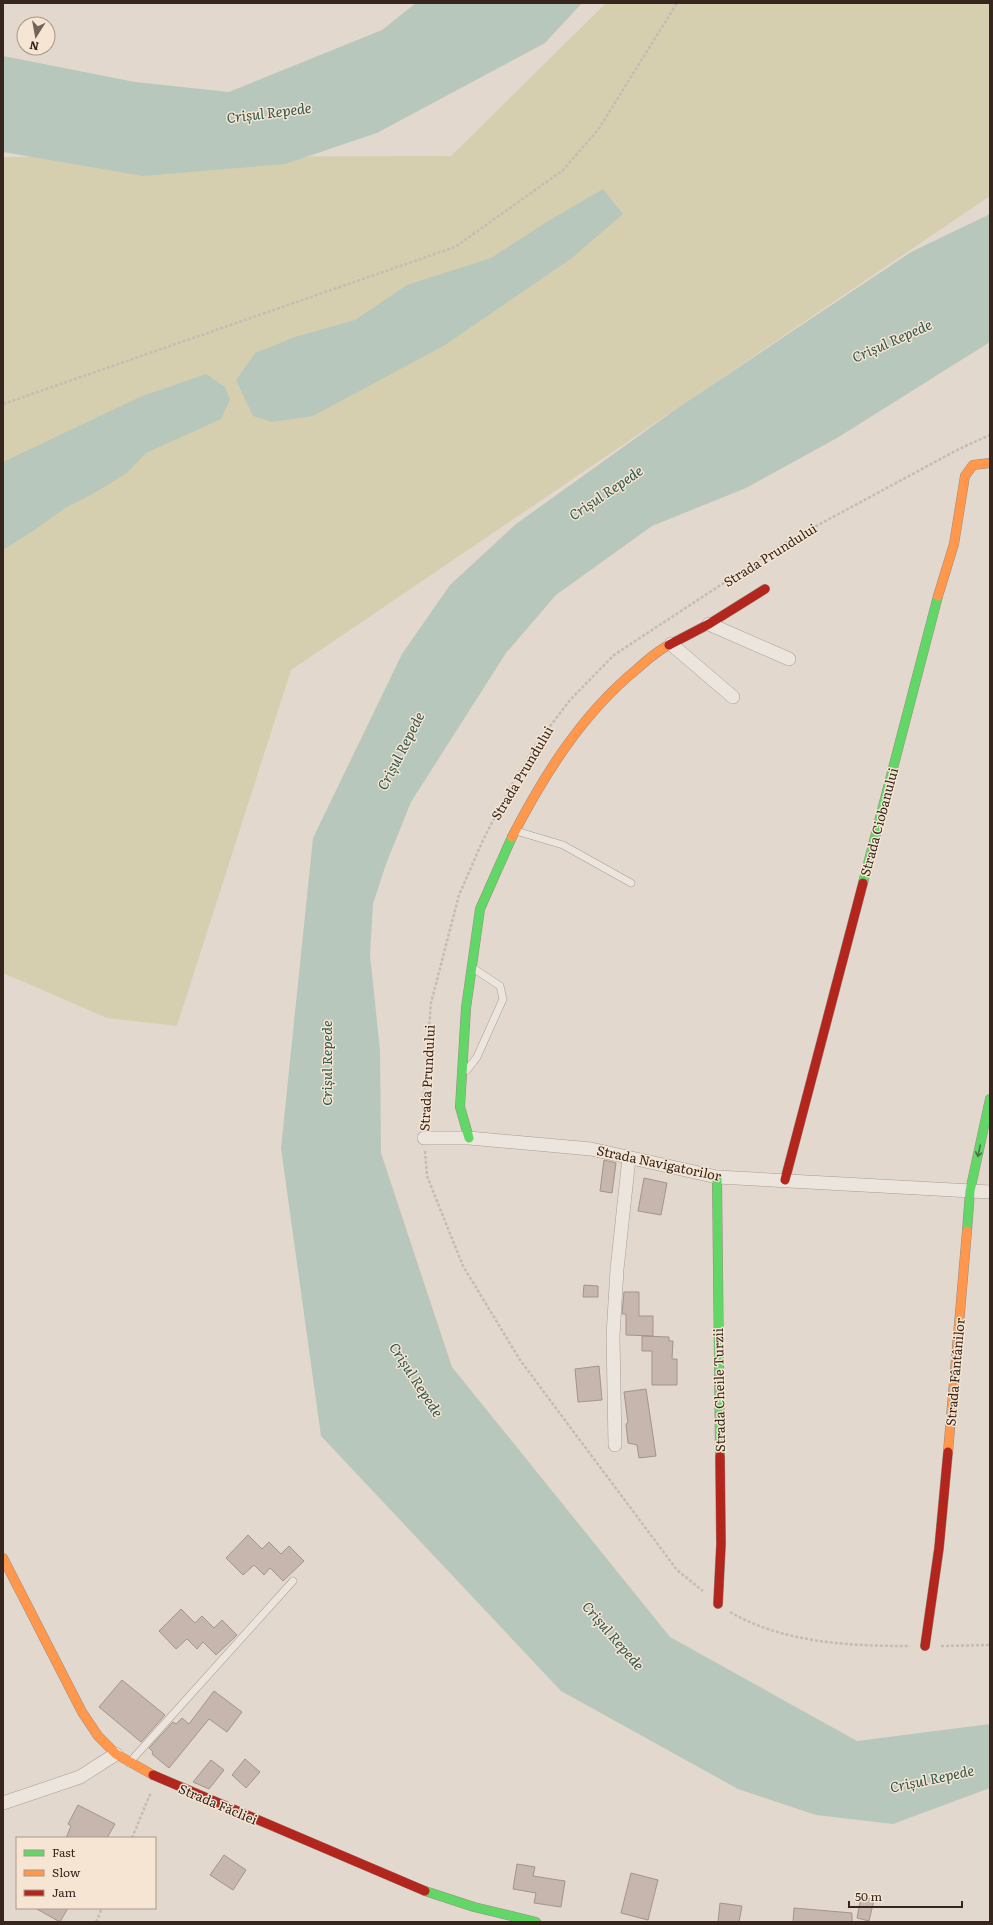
<svg xmlns="http://www.w3.org/2000/svg" width="993" height="1925" viewBox="0 0 993 1925" font-family="Literata,serif">
<style>
.green{fill:#d6cfaf}
.water{fill:#b8c7bb}
.building{fill:#c7b6ad;stroke:#a3948c}
.lines{fill:none;stroke-linecap:round;stroke-linejoin:round}
.lane-casing{stroke:#a89e96;stroke-width:8}
.street-casing{stroke:#a89e96;stroke-width:14}
.fast-casing{stroke:#988d86;stroke-width:10}
.slow-casing{stroke:#988d86;stroke-width:10}
.jam-casing{stroke:#988d86;stroke-width:10}
.path{stroke:#c4bcb5;stroke-width:2.5;stroke-dasharray:3 2;stroke-linecap:butt}
.lane{stroke:#ece5de;stroke-width:7}
.street{stroke:#ece5de;stroke-width:13}
.fast{stroke:#63d668;stroke-width:9}
.slow{stroke:#ff974d;stroke-width:9}
.jam{stroke:#b3261e;stroke-width:9}
.oneway{stroke:#4b753f}
.labels{text-anchor:middle;stroke-width:3;stroke-linejoin:round;paint-order:stroke}
.street-label{font-size:13px;fill:#37261e;stroke:#f5e5d2}
.water-label{font-size:14px;font-style:italic;fill:#2d564d;stroke:#f5e5d2}
</style>
<rect width="100%" height="100%" fill="#e3d8cd"/>
<path class="green" d="M606,3H990V196L291,670L177,1026L107,1018L3,973V157L451,156Z"/>
<path class="water" d="M416,3H582L545,43L377,133L285,164L143,176L3,152V56L135,82L229,92L382,30Z
M603,189L623,214L572,258L445,345L313,416L272,422L253,416L236,380L255,353L295,337L355,320L407,285L491,258L548,221Z
M990,214V342L837,438L746,488L652,526L556,595L506,653L411,802L386,864L373,904L370,955L380,1050L381,1153L452,1367L670,1637L857,1741L990,1724V1788L893,1824L816,1815L738,1789L561,1691L321,1436L281,1148L313,838L402,654L450,585L516,524L679,407L911,252Z
M206,374L225,387L230,400L221,419L146,453L127,473L91,495L65,508L36,529L3,550V462L140,397Z"/>
<path class="building" d="M604,1160L616,1163L612,1193L600,1191Z
M644,1178L667,1183L661,1215L638,1211Z
M584,1285L598,1286V1297H583Z
M624,1292H639V1316H653V1336L626,1335V1314H622Z
M642,1336L669,1337V1341H673L672,1359H677V1385H652V1351H642Z
M599,1366L602,1400L578,1402L575,1369Z
M646,1389L656,1456L639,1458L637,1445L628,1443L626,1424L628,1423L624,1392Z
M248,1535L262,1549L269,1542L281,1554L289,1546L304,1561L283,1581L270,1568L264,1575L254,1565L243,1575L226,1558Z
M181,1609L195,1623L202,1616L214,1628L222,1620L237,1635L216,1655L203,1642L197,1649L187,1639L176,1649L159,1631Z
M122,1680L165,1715L141,1742L99,1707Z
M214,1691L242,1712L227,1732L209,1719L169,1768L152,1754L153,1752L149,1748L173,1722L176,1724L182,1718L189,1724Z
M245,1759L260,1772L246,1788L232,1775Z
M211,1760L224,1770L209,1789L193,1782Z
M78,1805L115,1824L107,1838H66L71,1826L68,1824Z
M224,1855L246,1870L233,1890L210,1875Z
M517,1864L535,1867L533,1876L565,1881L561,1907L534,1903L536,1893L513,1889Z
M631,1873L658,1880L648,1920L621,1913Z
M861,1897L874,1900L869,1921L857,1918Z
M720,1903L742,1906L739,1922H718Z
M35,1908H68L60,1922Z
M794,1908L852,1913V1922H793Z"/>
<g class="lines">
<defs>
<path id="lane" d="M516,831L563,845L631,883
M467,1070L477,1057L503,999L500,986L473,968
M129,1763L293,1581"/>
<path id="street" d="M709,624L789,659
M671,644L733,697
M424,1138H469L591,1149L717,1177L990,1192
M615,1445L613,1336L617,1269L629,1158
M3,1803L80,1777L116,1754"/>
<path id="fast" d="M863,883L938,596
M469,1138L460,1107L466,1008L480,909L512,837
M717,1177L720,1456
M967,1231L970,1191L990,1099
M425,1891L474,1907L536,1922"/>
<path id="slow" d="M938,596L954,544L965,476L973,465L990,463
M512,837C544,775 582,714 637,669C647,660 657,651 669,645
M948,1452L967,1231
M3,1558L82,1712L98,1736L116,1754L153,1775"/>
<path id="jam" d="M669,645L709,624L765,589
M785,1180L863,883
M718,1604L721,1544L720,1456
M925,1646L939,1548L948,1452
M153,1775L425,1891"/>
</defs>
<use href="#lane" class="lane-casing"/>
<use href="#street" class="street-casing"/>
<use href="#fast" class="fast-casing"/>
<use href="#slow" class="slow-casing"/>
<use href="#jam" class="jam-casing"/>
<path class="path" d="M3,404L455,247L562,171L598,130L677,3
M424,1124L423,1104L431,1003L459,895L483,840L511,786L538,742L570,700L614,655L783,544L959,449L990,435
M425,1151L427,1176L463,1266L520,1360L677,1570L703,1591
M730,1612C783,1643 850,1646 910,1646
M941,1646L990,1645
M132,1838L151,1792
M96,1922L102,1908"/>
<use href="#lane" class="lane"/>
<use href="#street" class="street"/>
<use href="#fast" class="fast"/>
<use href="#slow" class="slow"/>
<use href="#jam" class="jam"/>
</g>
<defs><path id="oneway-shaft" d="M-6 0H5M1.5-3L5.5 0L1.5 3" fill="none" stroke-width="1.6" stroke-linecap="round" stroke-linejoin="round"/></defs>
<use class="oneway" href="#oneway-shaft" transform="translate(979 1151) rotate(102)"/>
<g class="labels">
<g class="street-label">
<text transform="translate(770 555) rotate(-32)" y="5">Strada Prundului</text>
<text transform="translate(522 773) rotate(-59)" y="5">Strada Prundului</text>
<text transform="translate(879 822) rotate(-75)" y="5">Strada Ciobanului</text>
<text transform="translate(427 1078) rotate(-87)" y="5">Strada Prundului</text>
<text transform="translate(659 1163) rotate(12)" y="5">Strada Navigatorilor</text>
<text transform="translate(955 1372) rotate(-85)" y="5">Strada Fântânilor</text>
<text transform="translate(719 1390) rotate(-91)" y="5">Strada Cheile Turzii</text>
<text transform="translate(218 1804) rotate(23)" y="5">Strada Făcliei</text>
</g>
<g class="water-label">
<text transform="translate(269 113) rotate(-7)" y="5">Crișul Repede</text>
<text transform="translate(892 341) rotate(-24)" y="5">Crișul Repede</text>
<text transform="translate(606 493) rotate(-34)" y="5">Crișul Repede</text>
<text transform="translate(401 751) rotate(-63)" y="5">Crișul Repede</text>
<text transform="translate(327 1063) rotate(-90)" y="5">Crișul Repede</text>
<text transform="translate(416 1380) rotate(57)" y="5">Crișul Repede</text>
<text transform="translate(613 1636) rotate(49)" y="5">Crișul Repede</text>
<text transform="translate(932 1779) rotate(-12)" y="5">Crișul Repede</text>
</g>
</g>
<rect width="993" height="1925" fill="none" stroke="#37261e" stroke-width="8"/>
<rect x="16" y="1837" width="140" height="72" fill="#f5e5d2" stroke="#a9998a"/>
<rect x="24" y="1850" width="20" height="6" fill="#63d668" stroke="#a9998a"/>
<text x="52" y="1857" font-size="12" fill="#37261e">Fast</text>
<rect x="24" y="1870" width="20" height="6" fill="#ff974d" stroke="#a9998a"/>
<text x="52" y="1877" font-size="12" fill="#37261e">Slow</text>
<rect x="24" y="1890" width="20" height="6" fill="#b3261e" stroke="#a9998a"/>
<text x="52" y="1897" font-size="12" fill="#37261e">Jam</text>
<g transform="translate(36 36) rotate(191)"><circle r="19" fill="#f5e5d2" stroke="#a9998a"/>
<path d="M0-3L7 15L0 10L-7 15Z" fill="#73645b"/>
<text y="-6" font-size="11" font-weight="bold" text-anchor="middle" fill="#37261e">N</text>
</g>
<path d="M849 1901v6h113v-6" fill="none" stroke="#37261e" stroke-width="2"/>
<text x="855" y="1901" font-size="12" fill="#37261e" stroke="#f5e5d2" stroke-width="3" paint-order="stroke">50 m</text>
</svg>
